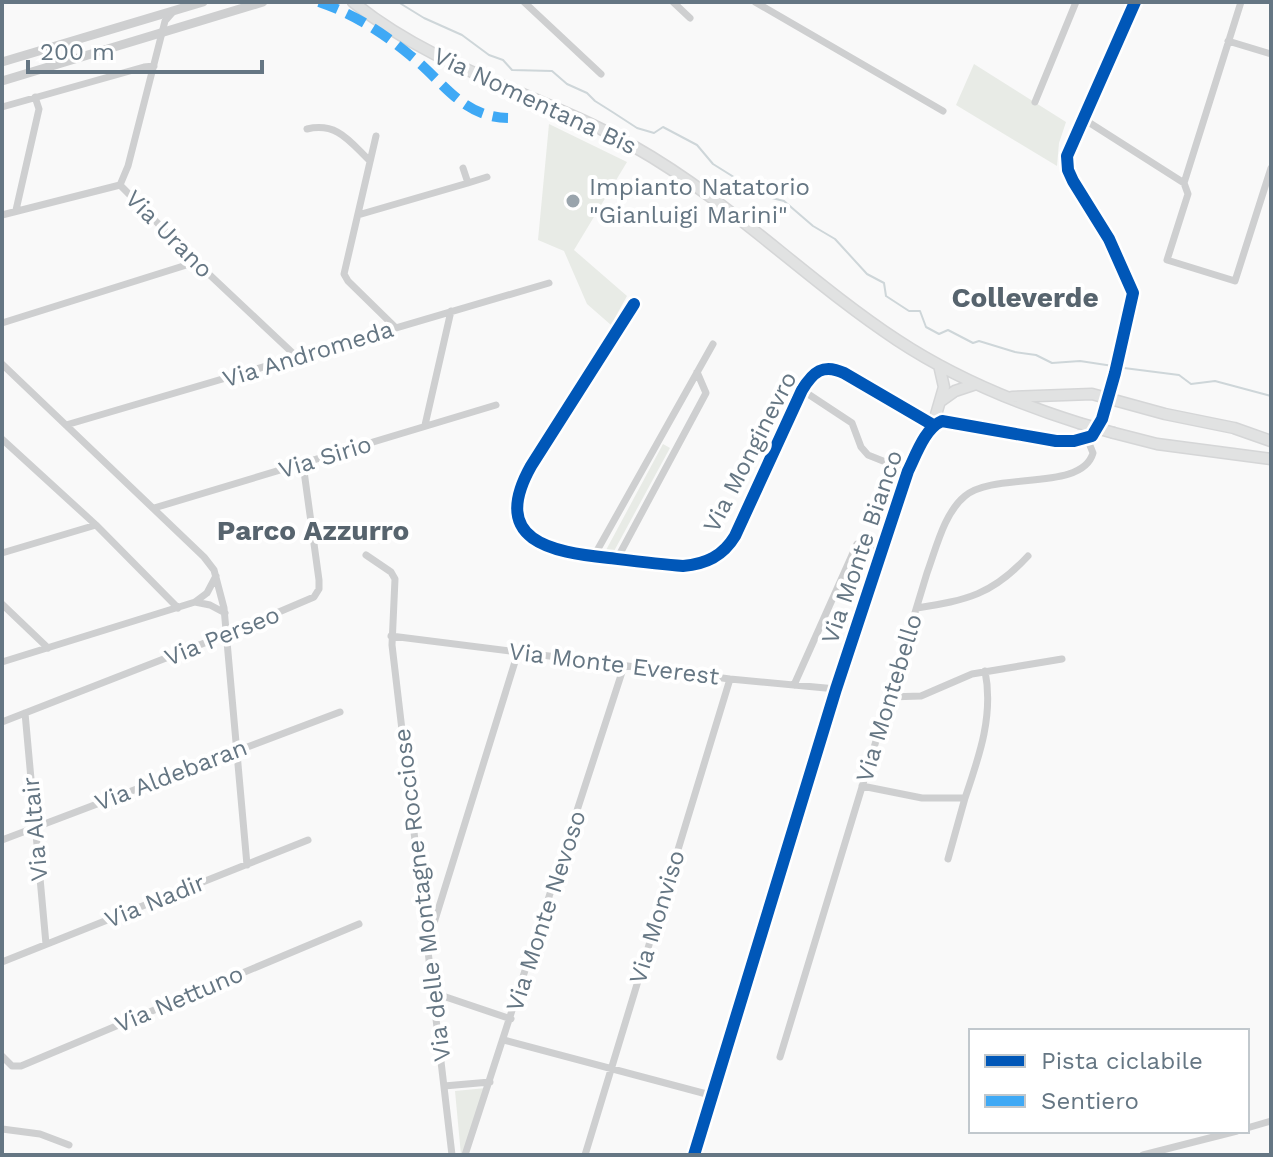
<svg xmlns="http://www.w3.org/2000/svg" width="1273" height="1157" viewBox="0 0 1273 1157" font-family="'Work Sans',sans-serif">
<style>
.green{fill:#e8ebe6}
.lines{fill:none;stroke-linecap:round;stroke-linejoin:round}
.stream{stroke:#ced6d9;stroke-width:2}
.secondary-casing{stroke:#d5d6d7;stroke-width:13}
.minor{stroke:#cecfd0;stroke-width:7}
.tertiary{stroke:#cecfd0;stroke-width:9}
.secondary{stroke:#e1e2e2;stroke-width:10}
.secondary-bridge-casing{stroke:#d5d6d7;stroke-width:13;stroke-linecap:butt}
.secondary-bridge{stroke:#e1e2e2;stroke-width:10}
.quiet{stroke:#3fa9f5;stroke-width:10;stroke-dasharray:20 10;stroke-linecap:butt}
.cycleway-casing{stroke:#fff;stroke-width:17}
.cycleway{stroke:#0057b8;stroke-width:12}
.poi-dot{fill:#99a4ac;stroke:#fff;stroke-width:3}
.labels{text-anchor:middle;stroke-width:8;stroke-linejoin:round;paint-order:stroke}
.street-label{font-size:24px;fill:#657683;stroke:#fff}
.poi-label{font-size:24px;fill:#657683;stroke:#fff;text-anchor:start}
.quarter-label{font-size:28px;font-weight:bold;fill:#57646e;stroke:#fff}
</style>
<rect width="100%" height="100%" fill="#f9f9f9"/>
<path class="green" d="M974,64L1066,122L1059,143L1057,166L956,105Z
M549,124L627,162L574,250L627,296L611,325L587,304L564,251L538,240Z
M663,444L670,448L613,553L605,552Z
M486,1088L462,1155H461L455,1091Z"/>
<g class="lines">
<path class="stream" d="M398,2L424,18L462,35L489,55L503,60L512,70L552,71L567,84L587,93L595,101L614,113L637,128L654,133L663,127L697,145L713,164L764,196L784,201L813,226L835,239L867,274L884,283L886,296L909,311H920L926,327L939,334L948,330L973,343L979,341L1015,352L1036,355L1052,363L1080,361L1113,366
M1124,368L1179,375L1191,384L1215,381L1271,396"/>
<defs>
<path id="secondary" d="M353,2C436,70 542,94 633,146C729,200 806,280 897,340C953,377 1015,403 1079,423
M1012,397L1092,394L1165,414L1234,428L1271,441
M941,401L955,391L976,384
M933,425L944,387L939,365
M1114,433L1157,444L1271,459"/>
</defs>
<use href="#secondary" class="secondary-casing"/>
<path class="minor" d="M524,2L601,74
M673,2L690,18
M755,2L943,111
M1228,41L1271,54
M1035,102L1076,2
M2,107L144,67L154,66
M1082,118L1184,183L1241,2
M307,129C338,122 350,142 370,161
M376,136L344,274L348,281L396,328
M468,183L487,177
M1184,183L1188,194L1167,260L1235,281L1271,168
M120,185L196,262L298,358
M120,185L128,166L165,21L172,13
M16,210L39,109L35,97
M2,215L120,185
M358,215L468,183L463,168
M634,304L531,466C489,541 551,552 609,558C634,561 658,564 683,566C706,564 723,556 735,536L802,390C813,372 823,363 844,373L933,425
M2,323L196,262
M2,364L204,557L214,570L224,608L247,865
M802,390L852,423L861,447L868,455L908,471
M66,425L549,283
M425,425L451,311
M2,439L96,525L178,608
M154,508L496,405
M2,553L96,525
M366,555L391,572L395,579L392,645L452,1155
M594,556L713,344
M617,559L706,393L697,372
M195,602L210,605L225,613
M2,604L48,648
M917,608C967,600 992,595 1028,556
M391,636L730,679L836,689
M2,662L195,602L207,593L216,576
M794,685L857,544L883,548
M889,697L921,696L972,674L1062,659
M25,713L46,944
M2,722L225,635L314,597L319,589V580L303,464
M862,786L922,798H965C979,757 994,715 985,671
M2,840L340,712
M948,859L965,798
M430,936L518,652
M2,962L308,840
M434,993L511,1019
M504,1040L714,1096
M2,1056L12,1066H21L359,924
M780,1057L927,573C936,549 944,513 965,496C995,471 1082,492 1093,453L1087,438
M444,1086L490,1082
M1247,1128L1271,1121
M2,1129L40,1134L69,1145
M465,1155L624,666
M585,1155L730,679
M694,1155L836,689L908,471C916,455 925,428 942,421L1056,441H1074L1092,436L1102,419L1115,373L1133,293L1109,239L1073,181L1068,170L1067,156L1135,2
M1143,1155L1237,1131"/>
<path class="tertiary" d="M2,62L203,2
M2,81L263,2"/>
<use href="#secondary" class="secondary"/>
<defs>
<path id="secondary-bridge" d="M1079,423L1114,433"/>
</defs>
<use href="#secondary-bridge" class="secondary-bridge-casing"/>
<use href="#secondary-bridge" class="secondary-bridge"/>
<path class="quiet" d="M319,2C354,14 382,32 411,56C444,82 462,117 508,118"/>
<defs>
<path id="cycleway" d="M634,304L531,466C489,541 551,552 609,558C634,561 658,564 683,566C706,564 723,556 735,536L802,390C813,372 823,363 844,373L933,425
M694,1155L836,689L908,471C916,455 925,428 942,421L1056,441H1074L1092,436L1102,419L1115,373L1133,293L1109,239L1073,181L1068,170L1067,156L1135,2"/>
</defs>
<use href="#cycleway" class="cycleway-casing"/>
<use href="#cycleway" class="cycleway"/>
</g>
<circle class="poi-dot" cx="573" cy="201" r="8"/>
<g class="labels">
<g class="street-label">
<text transform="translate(535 101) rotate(25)" y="8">Via Nomentana Bis</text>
<text transform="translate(169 234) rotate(45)" y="8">Via Urano</text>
<text transform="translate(308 354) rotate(-17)" y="8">Via Andromeda</text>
<text transform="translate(750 452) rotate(-63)" y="8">Via Monginevro</text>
<text transform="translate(325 457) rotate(-17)" y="8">Via Sirio</text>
<text transform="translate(862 547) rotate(-71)" y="8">Via Monte Bianco</text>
<text transform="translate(222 636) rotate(-22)" y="8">Via Perseo</text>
<text transform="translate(614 664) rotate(7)" y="8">Via Monte Everest</text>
<text transform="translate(889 698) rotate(-73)" y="8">Via Montebello</text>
<text transform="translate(171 775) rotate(-21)" y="8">Via Aldebaran</text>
<text transform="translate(35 829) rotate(-95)" y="8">Via Altair</text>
<text transform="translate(422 895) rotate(-97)" y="8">Via delle Montagne Rocciose</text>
<text transform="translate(155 901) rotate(-22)" y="8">Via Nadir</text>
<text transform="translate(546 911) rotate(-72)" y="8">Via Monte Nevoso</text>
<text transform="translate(657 917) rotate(-73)" y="8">Via Monviso</text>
<text transform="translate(179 999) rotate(-23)" y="8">Via Nettuno</text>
</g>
<g class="poi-label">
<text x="589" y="195">Impianto Natatorio<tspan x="589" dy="28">"Gianluigi Marini"</tspan></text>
</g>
<g class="quarter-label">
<text x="1025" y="307">Colleverde</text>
<text x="313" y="540">Parco Azzurro</text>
</g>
</g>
<rect width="1273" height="1157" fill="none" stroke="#657683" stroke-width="8"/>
<rect x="969" y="1029" width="280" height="104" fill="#ffffff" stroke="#c1c8cd" stroke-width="2"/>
<rect x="985" y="1055" width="40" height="12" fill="#0057b8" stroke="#c1c8cd" stroke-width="2"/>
<text x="1041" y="1069" font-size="24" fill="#657683">Pista ciclabile</text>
<rect x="985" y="1095" width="40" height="12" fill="#3fa9f5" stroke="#c1c8cd" stroke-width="2"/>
<text x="1041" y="1109" font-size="24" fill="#657683">Sentiero</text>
<path d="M28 60v12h234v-12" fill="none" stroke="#657683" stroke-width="4"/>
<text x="40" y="60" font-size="24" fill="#657683" stroke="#ffffff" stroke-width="6" paint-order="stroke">200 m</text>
</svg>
